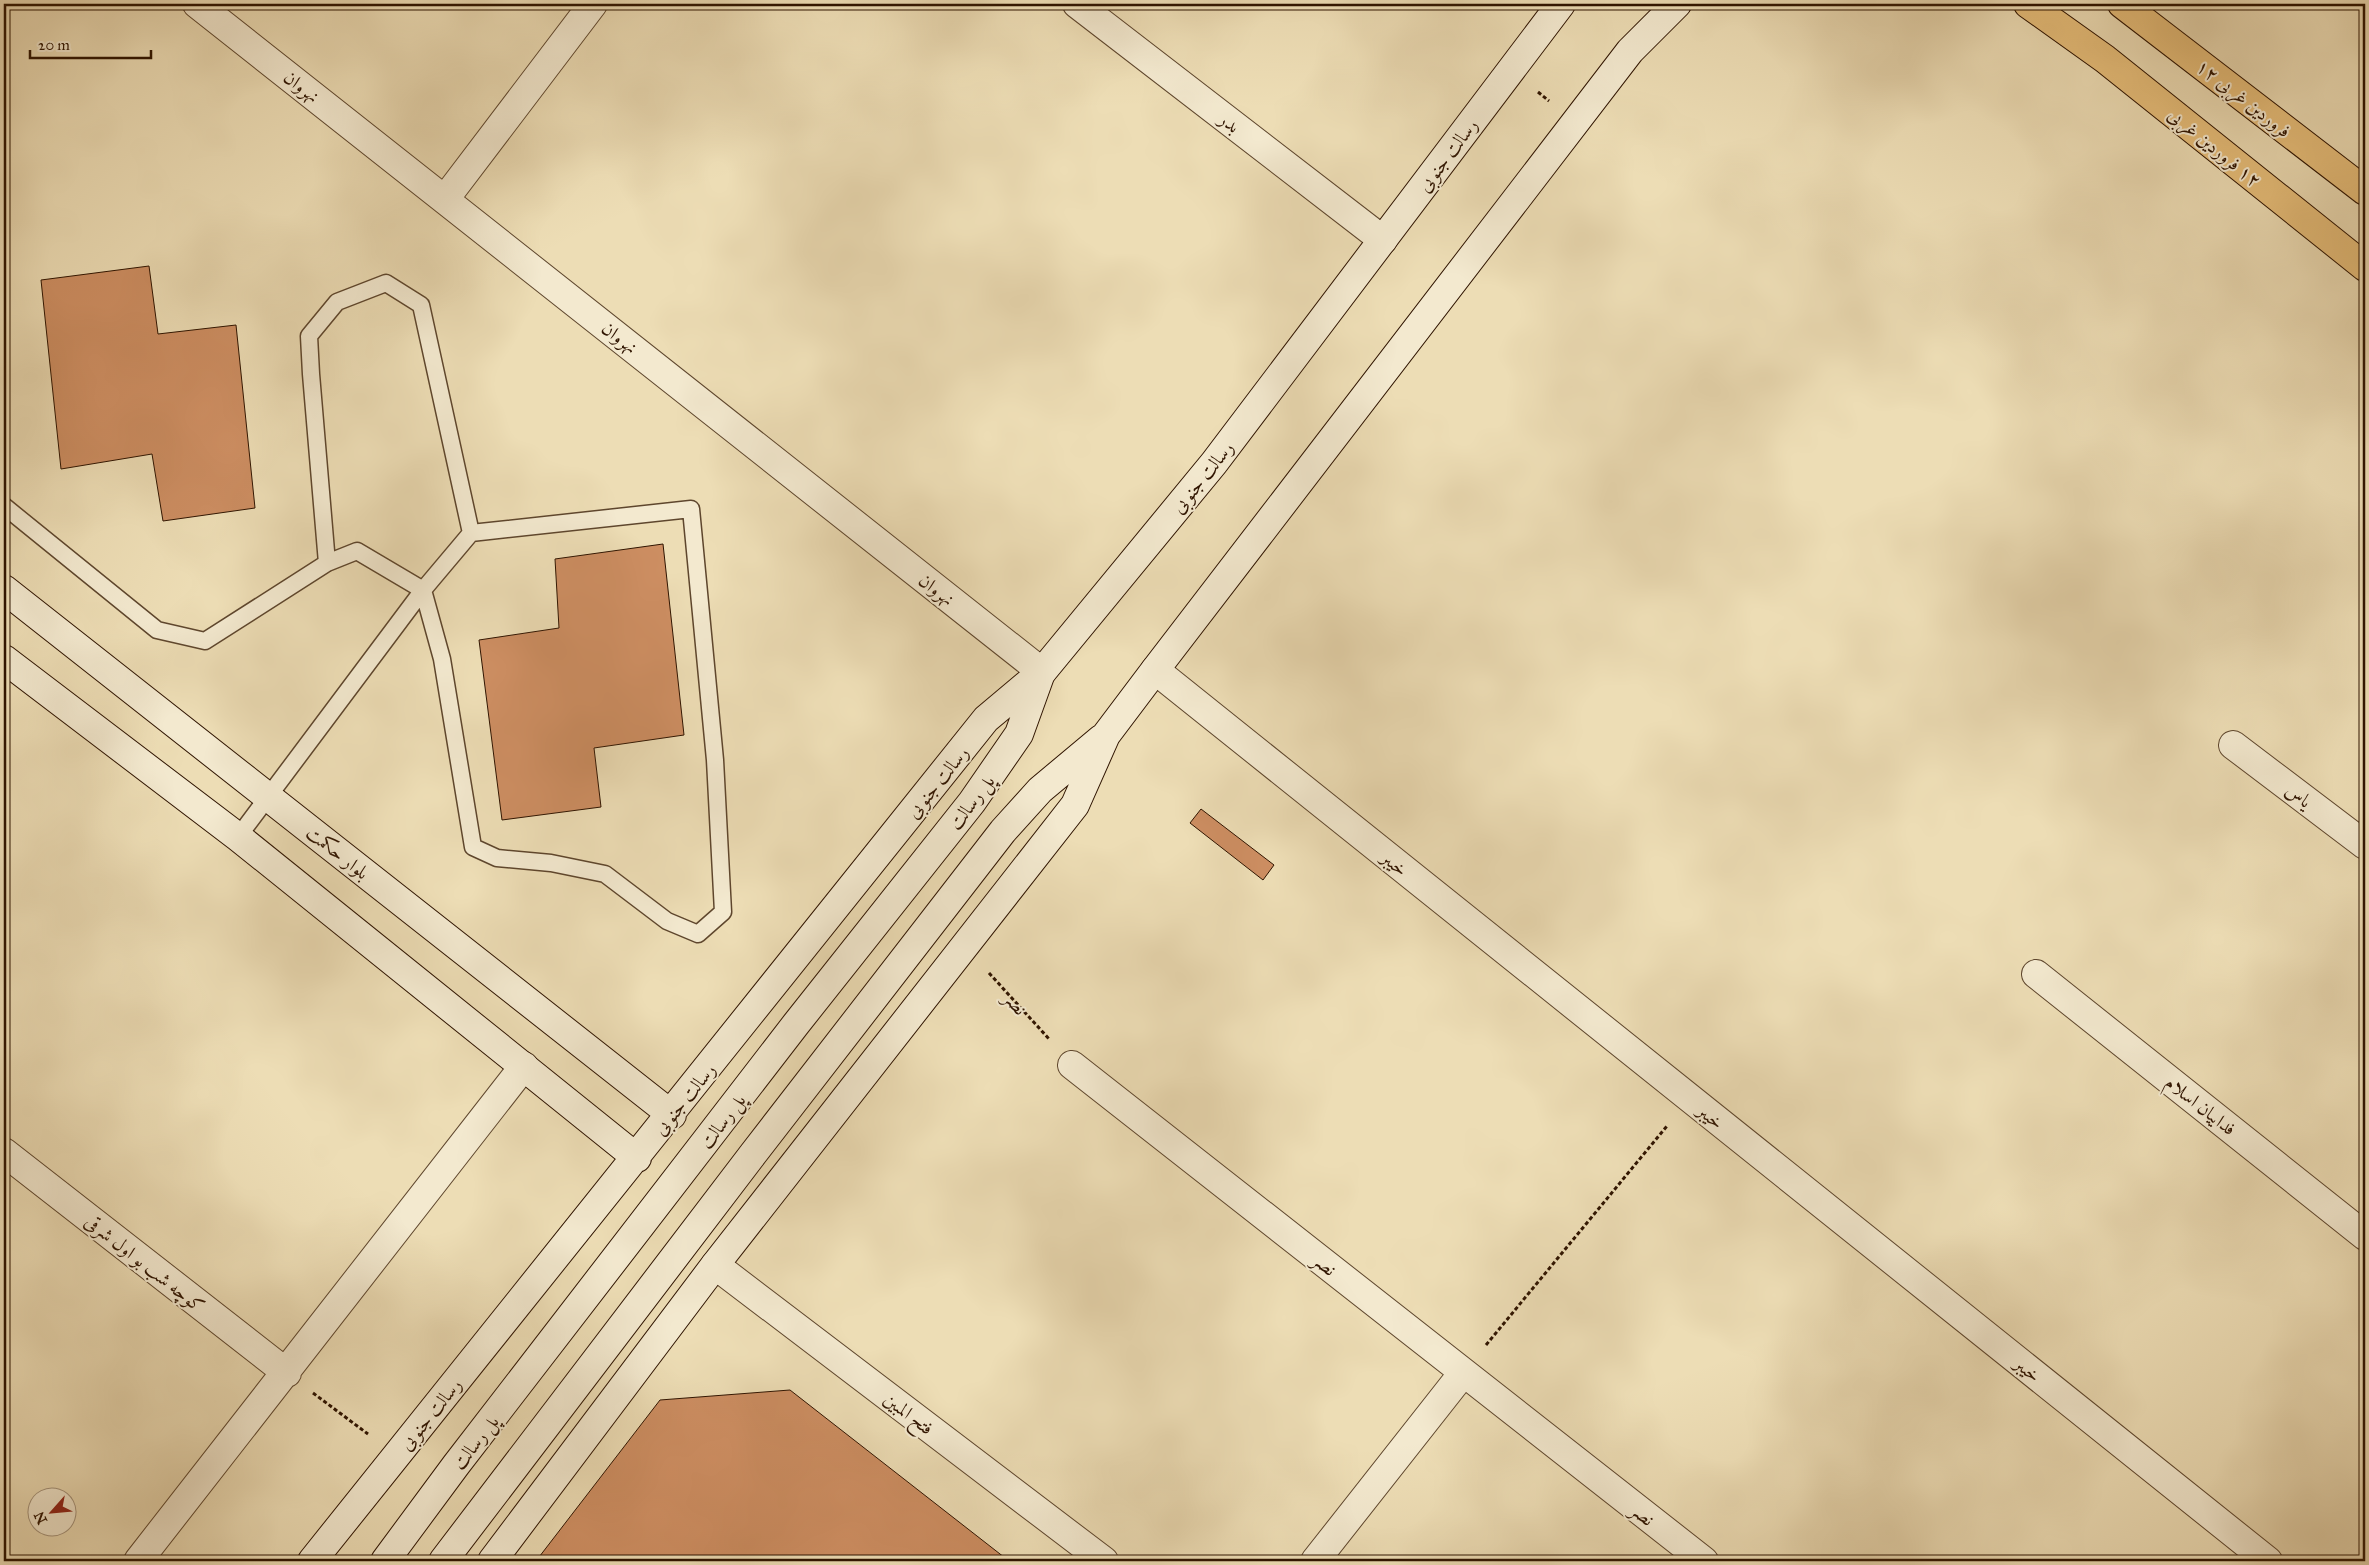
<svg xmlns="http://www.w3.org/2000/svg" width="2369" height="1565" viewBox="0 0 2369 1565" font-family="'IM FELL Great Primer',Amiri,serif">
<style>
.building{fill:#cd8e62;stroke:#2f1400}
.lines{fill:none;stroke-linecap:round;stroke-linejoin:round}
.lane-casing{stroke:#5e462d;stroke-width:19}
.street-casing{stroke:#5e462d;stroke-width:30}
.secondary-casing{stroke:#2f1400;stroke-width:30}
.primary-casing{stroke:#2f1400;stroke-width:30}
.path{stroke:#2f1400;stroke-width:3;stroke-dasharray:4 2.5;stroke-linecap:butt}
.lane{stroke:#f3e9cf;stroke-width:16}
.street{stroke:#f3e9cf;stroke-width:28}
.secondary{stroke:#f3e9cf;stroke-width:28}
.primary{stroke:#e6be7a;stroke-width:28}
.labels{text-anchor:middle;stroke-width:4;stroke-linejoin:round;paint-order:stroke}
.street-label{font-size:19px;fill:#2f1400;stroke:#f3e9cf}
</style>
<rect width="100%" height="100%" fill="#edddb5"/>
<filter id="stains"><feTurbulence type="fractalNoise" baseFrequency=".004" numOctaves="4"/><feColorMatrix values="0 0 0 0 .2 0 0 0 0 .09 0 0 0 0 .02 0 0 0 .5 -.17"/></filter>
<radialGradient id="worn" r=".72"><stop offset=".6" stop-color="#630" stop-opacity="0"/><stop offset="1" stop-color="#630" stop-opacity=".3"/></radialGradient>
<path class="building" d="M149,266L158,334L236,325L255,508L163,521L152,454L61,469L41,280Z
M663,544L684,735L594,748L601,807L502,820L479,640L559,628L555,559Z
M1201,809L1274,865L1263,880L1190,823Z
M790,1390L1009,1561H536L660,1400Z"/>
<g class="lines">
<defs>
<path id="lane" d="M4,506L157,630L205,641L327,563L357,551L423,590L442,659L473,847L497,858L551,863L605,874L667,921L698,934L723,912L715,760L691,509L471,533L423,590L238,837
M327,563L311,374L309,336L337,302L386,283L421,305L471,533"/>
<path id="street" d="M197,4L1042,672
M1077,4L1383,240
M445,199L593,4
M1155,670L2268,1561
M2233,745L2365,845
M2036,974L2365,1236
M1072,1065L1704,1561
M4,1152L287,1373
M715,1265L1104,1561
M138,1561L524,1066
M1315,1561L1463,1373"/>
<path id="secondary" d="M4,589L672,1115
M4,659L238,837L637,1158
M312,1561L986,719L1042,672L1214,463L1561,4
M385,1561L456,1465L796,1024L972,802L1019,734L1041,673
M443,1561L753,1154L1003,831L1040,790L1101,739
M492,1561L715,1265L1075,805L1106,735L1155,670L1630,51L1677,4"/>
<path id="primary" d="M2028,4L2105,59L2365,267
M2122,4L2365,191"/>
</defs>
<use href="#lane" class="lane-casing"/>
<use href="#street" class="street-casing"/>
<use href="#secondary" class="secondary-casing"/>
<use href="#primary" class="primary-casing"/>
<path class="path" d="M1538,92L1549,101
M989,973L1050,1040
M1486,1345L1667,1126
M313,1393L368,1434"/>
<use href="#lane" class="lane"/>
<use href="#street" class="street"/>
<use href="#secondary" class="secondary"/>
<use href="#primary" class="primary"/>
</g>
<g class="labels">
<g class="street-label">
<text transform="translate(302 86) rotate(38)" y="7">نهروان</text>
<text transform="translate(2244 98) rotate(38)" y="7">۱۲ فروردین غربی</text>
<text transform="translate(1230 122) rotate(38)" y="7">بدر</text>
<text transform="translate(2215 147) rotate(39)" y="7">١٢ فروردین غربى</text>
<text transform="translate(1447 155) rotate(-53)" y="7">رسالت جنوبی</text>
<text transform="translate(620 337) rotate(38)" y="7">نهروان</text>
<text transform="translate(1202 477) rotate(-51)" y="7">رسالت جنوبی</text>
<text transform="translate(937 589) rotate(38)" y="7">نهروان</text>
<text transform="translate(937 782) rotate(-51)" y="7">رسالت جنوبی</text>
<text transform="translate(2299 795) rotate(37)" y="7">یاس</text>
<text transform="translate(971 802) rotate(-53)" y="7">پل رسالت</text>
<text transform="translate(338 852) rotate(38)" y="7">بلوار حکمت</text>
<text transform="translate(1395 863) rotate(39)" y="7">خیبر</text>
<text transform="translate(1016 1003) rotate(48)" y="7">نصر</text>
<text transform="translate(684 1099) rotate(-51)" y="7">رسالت جنوبی</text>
<text transform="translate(2201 1105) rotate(38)" y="7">فداییان اسلام</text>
<text transform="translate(1711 1116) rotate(39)" y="7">خیبر</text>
<text transform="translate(722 1121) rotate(-53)" y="7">پل رسالت</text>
<text transform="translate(145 1263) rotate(38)" y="7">کوچه شب بو اول شرقی</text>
<text transform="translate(1325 1264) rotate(38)" y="7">نصر</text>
<text transform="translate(2028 1369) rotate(39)" y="7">خیبر</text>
<text transform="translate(909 1413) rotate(37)" y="7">فتح المبین</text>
<text transform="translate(430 1414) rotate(-51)" y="7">رسالت جنوبی</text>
<text transform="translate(475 1442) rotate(-52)" y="7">پل رسالت</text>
<text transform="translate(1643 1514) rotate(38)" y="7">نصر</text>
</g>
</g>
<rect width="2369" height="1565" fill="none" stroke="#edddb5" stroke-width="20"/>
<rect x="5" y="5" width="2359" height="1555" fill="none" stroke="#2f1400" stroke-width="2.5"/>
<rect x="10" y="10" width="2349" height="1545" fill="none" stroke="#2f1400"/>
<g transform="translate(52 1512) rotate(243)"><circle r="24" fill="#f3e9cf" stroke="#a5947c"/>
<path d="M0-4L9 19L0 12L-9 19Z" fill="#8f2418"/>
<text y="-8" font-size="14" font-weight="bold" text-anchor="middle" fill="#2f1400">N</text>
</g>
<path d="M30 50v8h121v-8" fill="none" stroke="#2f1400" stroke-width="2.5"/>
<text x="38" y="50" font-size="15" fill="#2f1400" stroke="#f3e9cf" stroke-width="4" paint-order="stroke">20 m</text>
<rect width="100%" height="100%" filter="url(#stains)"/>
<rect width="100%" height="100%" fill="url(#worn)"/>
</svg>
